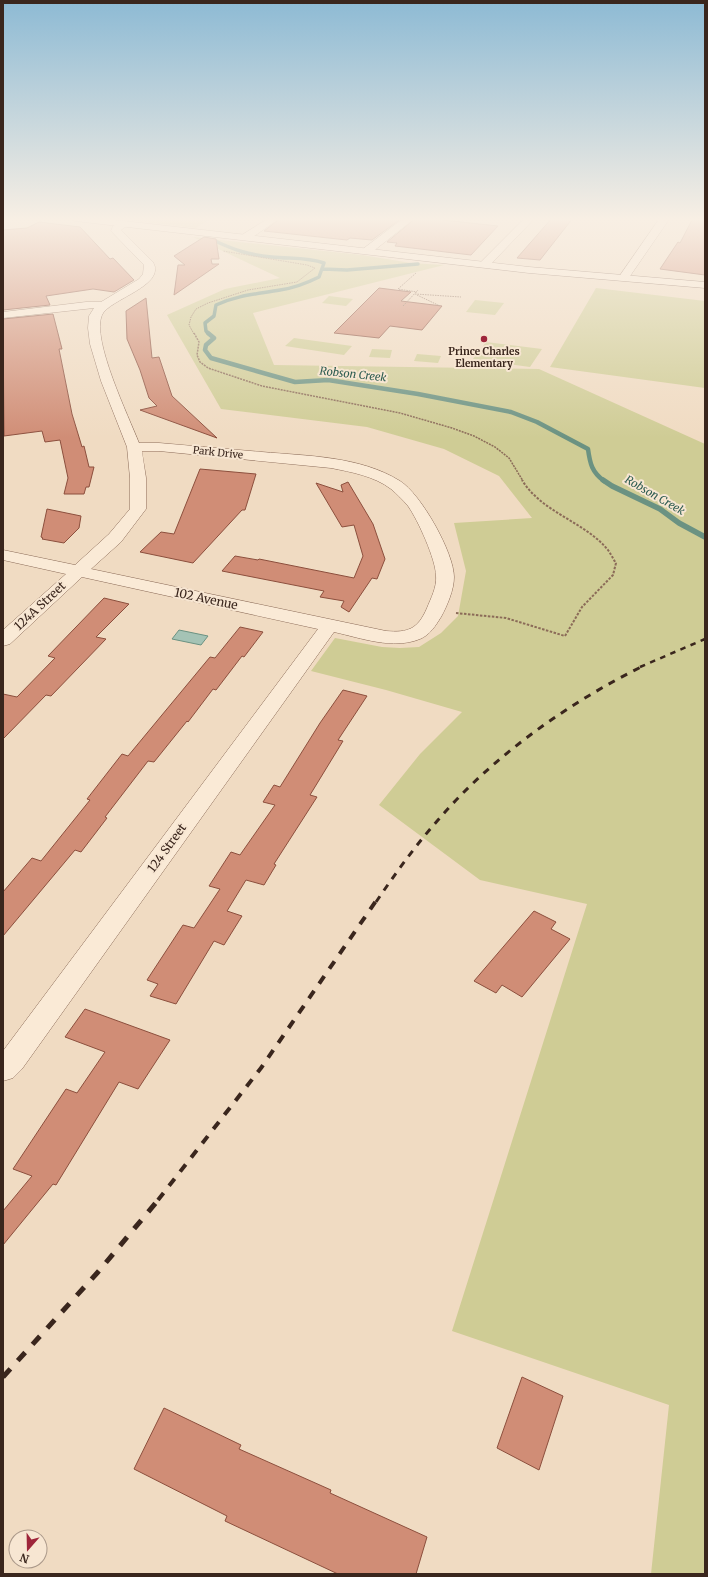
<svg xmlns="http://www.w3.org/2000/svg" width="708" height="1577" viewBox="0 0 708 1577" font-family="Merriweather,serif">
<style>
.green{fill:#cfcc95}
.water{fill:#a5c3b5;stroke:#6b9282}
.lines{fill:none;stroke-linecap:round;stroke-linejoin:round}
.stream-far2{stroke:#6b9282;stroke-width:3.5}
.stream-far1{stroke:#6b9282;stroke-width:4.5}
.stream{stroke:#6b9282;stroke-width:5.5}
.building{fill:#d08d76;stroke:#8c4f3d}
.street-casing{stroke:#8b6b58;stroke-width:1}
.secondary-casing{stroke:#6d4c3b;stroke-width:1}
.path-far2{stroke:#8b6b58;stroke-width:1;stroke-dasharray:1.5 1;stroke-linecap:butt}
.path-far1{stroke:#8b6b58;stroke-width:1.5;stroke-dasharray:2 1;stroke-linecap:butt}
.path{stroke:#8b6b58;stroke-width:2;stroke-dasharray:2.5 1.5;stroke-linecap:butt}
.street{fill:#faead6;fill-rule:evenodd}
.secondary{fill:#faead6;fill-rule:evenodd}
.rail-far3{stroke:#3a261d;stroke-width:2.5;stroke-dasharray:5.5 5.5;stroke-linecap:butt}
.rail-far2{stroke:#3a261d;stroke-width:3;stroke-dasharray:7 7;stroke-linecap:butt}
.rail-far1{stroke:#3a261d;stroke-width:4;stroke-dasharray:9 9;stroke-linecap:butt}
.rail{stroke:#3a261d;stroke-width:5;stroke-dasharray:11 11;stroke-linecap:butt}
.poi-dot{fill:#9e253a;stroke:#f7e6d2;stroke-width:1.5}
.labels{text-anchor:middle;stroke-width:4;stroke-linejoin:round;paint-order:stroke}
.far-poi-label{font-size:10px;font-weight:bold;fill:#3a261d;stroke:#f7e6d2}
.far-street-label{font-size:10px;fill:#3a261d;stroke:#f7e6d2}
.far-water-label{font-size:11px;font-style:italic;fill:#2c5b50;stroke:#f7e6d2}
.street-label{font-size:12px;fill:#3a261d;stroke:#f7e6d2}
</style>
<rect width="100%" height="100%" fill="#f0dbc2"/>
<path class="green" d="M111,218H211L196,228Z
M193,237L362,255L411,263L444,265L253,313L274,365L539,369L705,444V1574H651L669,1405L452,1331L587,904L480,880L379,805L420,754L462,712L386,690L311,671L335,638L382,647L400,648L419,647L441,633L458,616L466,571L454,523L532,518L499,476L444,449L367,427L221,409L167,315L225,289L280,278Z
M596,288L705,301V388L550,367Z
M329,296L353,299L346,306L322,303Z
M475,300L504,303L495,315L466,312Z
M294,338L352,346L344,355L285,346Z
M486,342L542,349L530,367L473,359Z
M372,349L392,350L390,358L369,357Z
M417,354L441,356L438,363L414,361Z"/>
<path class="water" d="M179,630L208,636L201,645L172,639Z"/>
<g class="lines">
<path class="stream-far2" d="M323,269L347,270L418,264
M209,334L206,331L205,323L214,316L216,305C237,295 258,294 280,290C294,288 307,283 319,277L324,263C307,257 290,259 272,257C249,255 234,250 213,240"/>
<path class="stream-far1" d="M208,333L214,338L206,345L205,350L211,358L295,382L328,380L418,394L511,412L537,422L588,449C590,464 592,472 604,481"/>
<path class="stream" d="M603,480L612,486L660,509L679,523L705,537"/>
</g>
<path class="building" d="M281,218H402L372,240L350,238L347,240L264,231Z
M416,218H446L443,220L498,226L471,255L395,246L397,243L387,242Z
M552,218H573L540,260L517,258Z
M693,218H705V275L660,269L678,242L680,243Z
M39,222L80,227L110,259L113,258L134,280L114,292L93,289L46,296L50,305L3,310V230L27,228Z
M204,237L216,239L219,259H211L212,264H219L174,295L178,265H185L174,256Z
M379,288L411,292L401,301L442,306L422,330L390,326L379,338L334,333Z
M146,298L152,358L159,357L172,396L217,438L140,410L157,406L149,398L140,370L127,339L126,311Z
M53,314L62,349H59L72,414L82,447L84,446L89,467H94L89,487H86L84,494H64L68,478L60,440L45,442L42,431L4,436L3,319Z
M200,469L256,474L245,510H242L193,563L140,552L161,532L174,534Z
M348,482L373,524L385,559L377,579L372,578L349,612L341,607L344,601L320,597L324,591L222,571L235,556L258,560L259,559L354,578L363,556L354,525L342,527L316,483L343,492L341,485Z
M47,509L81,516L79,528L64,543L42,539L43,538L41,537Z
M104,598L129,604L96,637L106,639L51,696L46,695L3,739V694L17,697L55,658L48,656Z
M240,627L263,632L244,657L242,656L216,690L213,689L188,722L187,721L154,762L148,761L105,817L107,818L81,852L75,850L3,936V892L32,858L41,861L90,800L87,799L122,754L128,756L210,657L215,658Z
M343,690L367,696L338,740L343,741L310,795L317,797L274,864L276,865L264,885L246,880L227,911L242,916L224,945L214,941L176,1004L150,996L158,984L147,980L183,925L194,928L220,889L209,886L231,852L240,855L275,805L263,802L274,785L280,787L320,723Z
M534,911L556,922L551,929L570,939L522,997L502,985L496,993L474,981Z
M85,1009L170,1040L138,1089L119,1082L56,1185L53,1184L3,1245V1211L32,1176L13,1169L66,1089L77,1093L105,1052L65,1037Z
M522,1377L563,1396L539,1470L497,1448Z
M164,1408L241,1445L239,1449L331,1490L330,1493L427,1537L416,1574H338L225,1521L227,1516L134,1469Z"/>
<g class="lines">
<defs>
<path id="street" d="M269,218H280L250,239H242L241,237L242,235Z
M404,218H415L371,253H363L362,251L363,249Z
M525,218H535L488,267H480L479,265L480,263Z
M660,218H670L628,279H620L619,277Z
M124,221L129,224L121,230L153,262C167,286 109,299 102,315C91,339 129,417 139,443H159C193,446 227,449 262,452C307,456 360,456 400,481C421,494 454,553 454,577C454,590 447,606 441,617C436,625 430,635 420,639C393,650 361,638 334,632L22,1069L13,1078L3,1081V1051L318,629L82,577L10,644L3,646V630L66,574L3,560V550L75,565L109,534L130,509V478L127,447L101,381L90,344L88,328L89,316L94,308L3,318V312L86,302H101L139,279L143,274L144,265L111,231L113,226ZM142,451H159L331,468C351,472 374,476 391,489C397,494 403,500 408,506C418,520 436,560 436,576C437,587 431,598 427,608C418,629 408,633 386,631L91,569L121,542L146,509V478Z"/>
<path id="secondary" d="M70,218H97L529,267L705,282V288L529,273L75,221Z"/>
</defs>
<use href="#street" class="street-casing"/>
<use href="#secondary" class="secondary-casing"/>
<path class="path-far2" d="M416,273L398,289L417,292
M415,294L461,297
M417,295L440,306
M403,306L418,290
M194,334L189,325L191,317L196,309L208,303L248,290L297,282L315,268L307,265L223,251"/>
<path class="path-far1" d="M194,333L199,342L197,355L200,362L208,368L262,386L400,413L452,428L474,436L495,447L509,458L523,481"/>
<path class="path" d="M456,613L506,618L565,636L582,607L613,575L616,563C613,559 611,554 608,550C584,521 542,513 522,480"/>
<use href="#street" class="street"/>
<use href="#secondary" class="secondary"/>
<path class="rail-far3" d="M640,667L705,639"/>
<path class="rail-far2" d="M376,902C395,874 415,846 438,820C492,757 568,703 643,666"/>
<path class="rail-far1" d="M158,1200L261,1068L376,901"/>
<path class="rail" d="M3,1377L98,1272L159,1199"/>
</g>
<linearGradient id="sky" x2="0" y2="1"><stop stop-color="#8dbad4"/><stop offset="0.5" stop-color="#f8efe4"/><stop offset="1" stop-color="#f8efe4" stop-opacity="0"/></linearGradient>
<rect width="708" height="438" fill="url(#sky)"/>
<circle class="poi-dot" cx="484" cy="339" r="4"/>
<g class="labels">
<g class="far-poi-label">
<text x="484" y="355">Prince Charles<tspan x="484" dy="12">Elementary</tspan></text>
</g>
<g class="far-street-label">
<text transform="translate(218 452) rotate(6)" y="4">Park Drive</text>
</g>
<g class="far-water-label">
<text transform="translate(353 374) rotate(6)" y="4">Robson Creek</text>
<text transform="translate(655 495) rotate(30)" y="4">Robson Creek</text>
</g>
<g class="street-label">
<text transform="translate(206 599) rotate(12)" y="4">102 Avenue</text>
<text transform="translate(40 606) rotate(-43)" y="4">124A Street</text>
<text transform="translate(167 848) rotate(-54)" y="4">124 Street</text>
</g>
</g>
<rect width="708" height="1577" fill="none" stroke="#3a261d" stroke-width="8"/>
<g transform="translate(28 1549) rotate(200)"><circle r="19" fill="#f7e6d2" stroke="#ab998a"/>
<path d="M0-3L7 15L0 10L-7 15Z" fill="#9e253a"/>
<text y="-6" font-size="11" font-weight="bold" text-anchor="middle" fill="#3a261d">N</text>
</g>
</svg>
